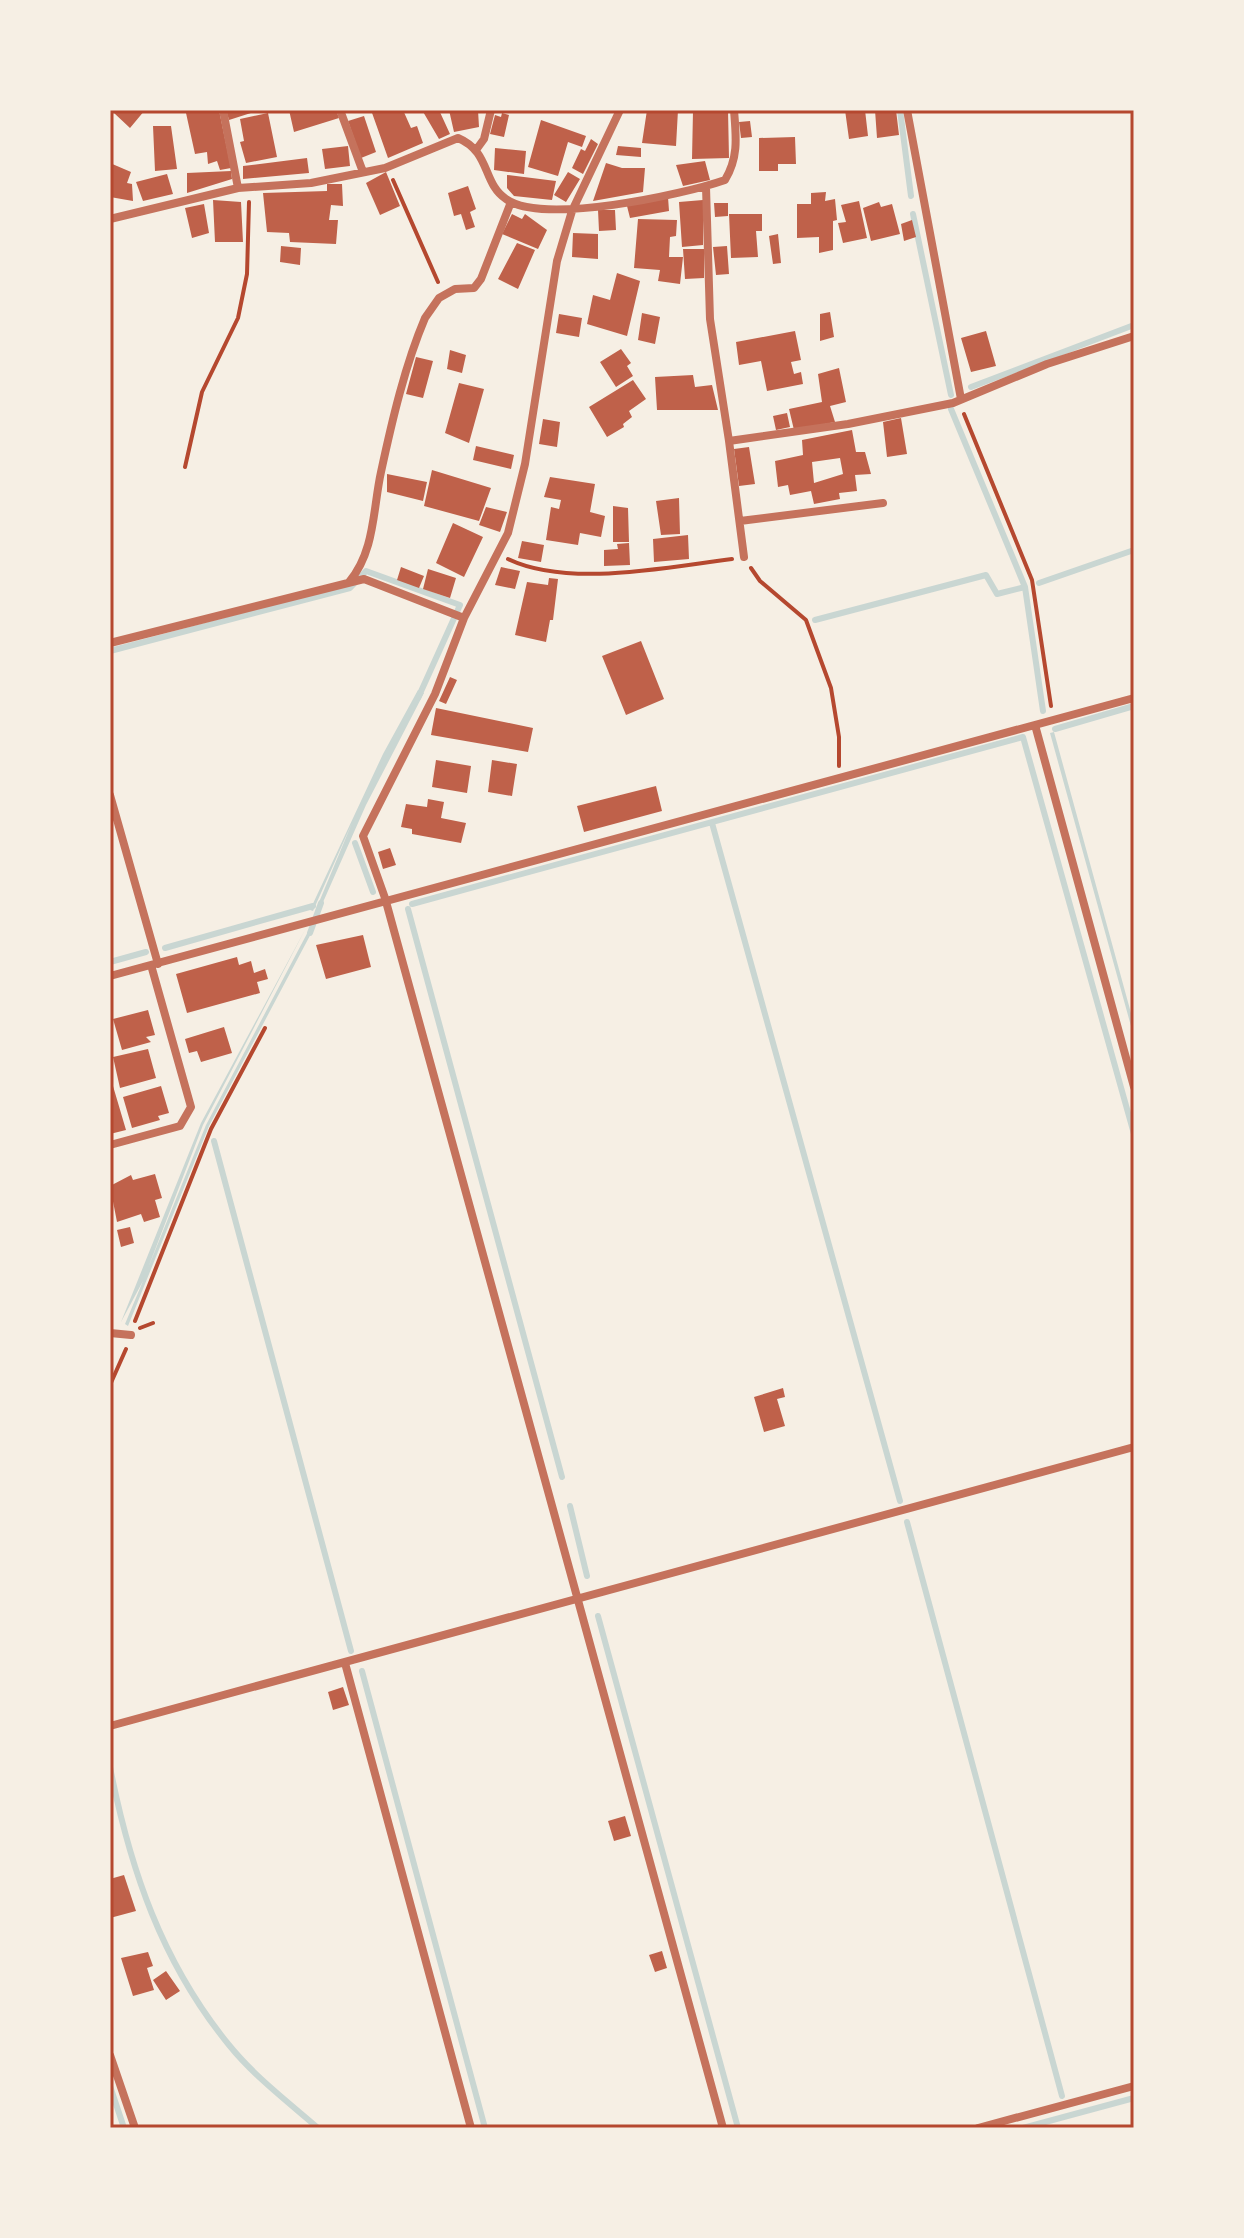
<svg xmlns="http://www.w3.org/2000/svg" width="1244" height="2238" viewBox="0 0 1244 2238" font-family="Figtree,sans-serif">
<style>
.water{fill:#c9d6d2}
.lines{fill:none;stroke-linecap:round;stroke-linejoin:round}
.stream{stroke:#c9d6d2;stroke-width:6}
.building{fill:#bf614a;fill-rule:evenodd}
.path{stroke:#b5482f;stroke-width:4}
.minor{stroke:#c5725c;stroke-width:8}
.neatline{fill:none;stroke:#b5482f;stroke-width:3}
</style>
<rect width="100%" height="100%" fill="#f6efe4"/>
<path class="water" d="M418,690L424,693L366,805L320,909L317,907L352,823L313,911L310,910L383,754Z
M1054,732L1134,1024V1037L1050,733Z
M311,926L314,928L209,1126L128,1326L125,1324L143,1281L121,1322L201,1123L306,928L203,1125L148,1268L206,1125Z"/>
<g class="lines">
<path class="stream" d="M900,110L911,196
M913,214L951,395
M971,387L1134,325
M951,409L1025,587L1043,711
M1039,583L1134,550
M815,620L986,575L997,594L1025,587
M110,651L350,588L366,571L460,605L418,698
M1055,729L1134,706
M712,823L900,1501
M355,843L373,892
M412,904L1023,737L1134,1134
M408,909L562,1477
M310,933L321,903
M165,948L313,906
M110,962L146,952
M214,1141L351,1651
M570,1506L587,1576
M907,1522L1062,2096
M598,1616L738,2128
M362,1671L485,2128
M110,1767C130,1869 162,1963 229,2045C254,2076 288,2102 318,2128
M110,2086L124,2128
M1023,2128L1134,2098"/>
</g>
<path class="building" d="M117,110H145L130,128L114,113Z
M196,110H219L231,168L220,170L217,161L208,164L207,152L195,154L186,113Z
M226,110H253L254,112L229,120Z
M289,110H336L339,118L294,132Z
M371,110H403L411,128L417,126L423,143L388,158Z
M422,110H439L450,134L439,139Z
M449,110H478L479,127L454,132Z
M647,110H678L676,146L642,143Z
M728,110L729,158L692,159L693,111Z
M845,110H865L868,136L849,139Z
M875,110H896L899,135L877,138Z
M268,113L277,157L246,163L240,142L244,141L240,119Z
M502,113L509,115L504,137L490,134L495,115L501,117Z
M364,116L376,152L361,158L348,121Z
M541,120L586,136L582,147L568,142L558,176L528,167Z
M750,121L752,137L741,138L739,122Z
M153,126H171L177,169L155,171Z
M795,137L796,164H778V171H759V138Z
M591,139L598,144L583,174L572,168L581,149L585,151Z
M348,146L350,166L325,169L322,149Z
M618,146L641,148V157L616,155Z
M495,148L526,151L524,174L494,170Z
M307,158L309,173L243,179V166Z
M705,161L710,180L683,186L676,165Z
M110,163L131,172L127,183L132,184L133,201L110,197Z
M606,163L622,168H645L643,192L593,201Z
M231,171L232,179L187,193V173Z
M386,172L400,206L380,215L366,183Z
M568,172L580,179L566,202L554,195Z
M167,174L173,194L143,201L136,182Z
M507,175L556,181L552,200L514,196L507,188Z
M327,184H342L343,206L331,205L329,220H338L336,244L290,242L289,233L267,232L263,193L327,191Z
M468,186L476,209L470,212L475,227L466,230L461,214L454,216L448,193Z
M826,192L825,201L835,199L837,220L833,221V250L819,253V237L797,238V204H811V193Z
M668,197L669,211L630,218L627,206Z
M213,200L241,202L243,242H215Z
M703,200V245L682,247L679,202Z
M859,201L867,238L843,243L838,223L846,222L841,205Z
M879,202L881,207L892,204L900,234L871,241L863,208Z
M714,203H728V216L715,217Z
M204,204L209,233L192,238L185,208Z
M598,210H615L616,230L599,231Z
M512,214L522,219L525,214L547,230L538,249L502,234Z
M729,214H762V231H756L758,257L731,258Z
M638,219L677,220L676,236L670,237L669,257H683L680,284L658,281L660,270L634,268Z
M912,220L916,237L904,241L901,224Z
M573,233L598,234V259L572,257Z
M778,234L781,263L773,264L769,236Z
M517,243L535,250L518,289L498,279Z
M281,246L301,248L300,265L280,262Z
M727,246L729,274L716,275L713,247Z
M683,249H704V278L685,279Z
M617,273L640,281L627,336L587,324L593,295L610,300Z
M830,312L834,337L820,341V314Z
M642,313L660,317L655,344L638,340Z
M559,314L582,318L579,337L556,333Z
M795,331L801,360L791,362L794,374L801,372L803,384L767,391L761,361L739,365L736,342Z
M986,331L996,366L971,372L961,338Z
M621,349L631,363L627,366L633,376L616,387L600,362Z
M450,350L466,355L462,373L447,369Z
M416,357L433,361L423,398L406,394Z
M839,368L846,402L830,406L835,422L794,430L789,409L822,402L818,374Z
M693,375L695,387L712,385L718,410H657L655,377Z
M633,380L646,399L629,411L632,417L623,424L624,427L607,437L589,407Z
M459,383L484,389L469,443L445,433Z
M787,413L790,427L776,430L773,416Z
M901,418L907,454L887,457L883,422Z
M543,419L560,422L557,447L539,444Z
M852,430L856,452H865L871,474L855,475L857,491L839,493L840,499L814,504L811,491L790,495L788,485L778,487L775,461L803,455L802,440ZM840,458L843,474L814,483L812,462Z
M476,446L514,455L511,469L473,460Z
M749,447L755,484L739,486L734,449Z
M432,470L491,488L479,521L424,506Z
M387,474L427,482L423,501L387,492Z
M550,477L595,484L590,512L605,516L601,537L580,533L578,545L546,540L551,507L559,509L561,500L544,497Z
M679,498L680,534L661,535L656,501Z
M613,506L628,508L629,542H613Z
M486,507L507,512L500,532L479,525Z
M453,523L483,537L464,577L436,563Z
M688,535L689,559L654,562L653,539Z
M522,541L544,545L541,562L518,558Z
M629,543L630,565L604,566V550L618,549L617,544Z
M401,567L424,576L419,588L397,580Z
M501,567L520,571L515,589L495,585Z
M428,569L456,578L450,598L423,589Z
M549,578L558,579L553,620H550L546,642L515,635L527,582L548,585Z
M641,641L664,699L626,715L602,656Z
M450,677L457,680L446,704L439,701Z
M436,708L533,728L528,752L431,735Z
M436,760L471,766L467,793L432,787Z
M492,760L517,764L512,796L488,792Z
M656,786L662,811L584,832L577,806Z
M428,799L444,802L441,818L466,823L461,843L412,834V829L401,827L406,804L427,807Z
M390,848L396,865L383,869L378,852Z
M363,935L371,967L326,979L316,945Z
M237,957L239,965L251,961L254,973L265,969L268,979L257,982L260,993L187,1013L176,974Z
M148,1010L155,1035L146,1037L151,1042L122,1050L113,1019Z
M224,1027L232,1053L201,1062L197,1051L189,1053L185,1039Z
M148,1049L156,1078L120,1088L113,1057Z
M110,1086H113L126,1130L110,1134Z
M161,1086L169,1113L158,1116L160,1120L132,1128L123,1097Z
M155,1174L162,1198L155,1200L160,1217L144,1222L141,1214L117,1222L110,1186L131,1175L133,1180Z
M130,1227L134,1243L121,1247L117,1230Z
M783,1388L785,1397L777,1399L785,1426L764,1432L754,1397Z
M343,1687L349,1705L333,1710L328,1692Z
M625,1816L631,1836L614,1841L608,1821Z
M124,1875L136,1911L110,1918V1879Z
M662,1951L667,1968L655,1972L649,1955Z
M148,1952L153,1966L147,1968L154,1990L133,1996L121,1958Z
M166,1971L180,1991L166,2000L153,1980Z"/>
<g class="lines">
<path class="path" d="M393,180L438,282
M964,414L1032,580L1051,706
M185,467L202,392L238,318L247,274L249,202
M508,559C569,588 667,567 732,559
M751,568L760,581L806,620L831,688L839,737V766
M135,1321L211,1129L265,1028
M140,1328L153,1323
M110,1385L126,1349"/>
<path class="minor" d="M223,110L238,188
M340,110L363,172
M620,110L572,211L557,261L525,464L508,533L464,618L435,694L363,836L385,898L723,2128
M907,110L961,399
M476,150L484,139L491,110
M706,187L710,319L729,441L848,424L953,403L1047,364L1134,336
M110,219L238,188L311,183L385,168L458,138C491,152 482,183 506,199C543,225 682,195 725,180C739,157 736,136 734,110
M729,441L744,557
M740,521L883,503
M349,582C375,552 373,508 381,472C392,421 405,365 425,318L439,298L455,289L474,288L481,279L511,202
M110,643L364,579L464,618
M1035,725L1134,1087
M110,795L158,964
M110,976L1134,698
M110,1145L180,1126L191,1107L151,965
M110,1333L131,1335
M345,1663L471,2128
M110,1726L1134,1447
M110,2055L135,2128
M978,2128L1134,2086"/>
</g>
<rect width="1244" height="2238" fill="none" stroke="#f6efe4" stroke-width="224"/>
<rect x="112" y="112" width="1020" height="2014" class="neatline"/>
</svg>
